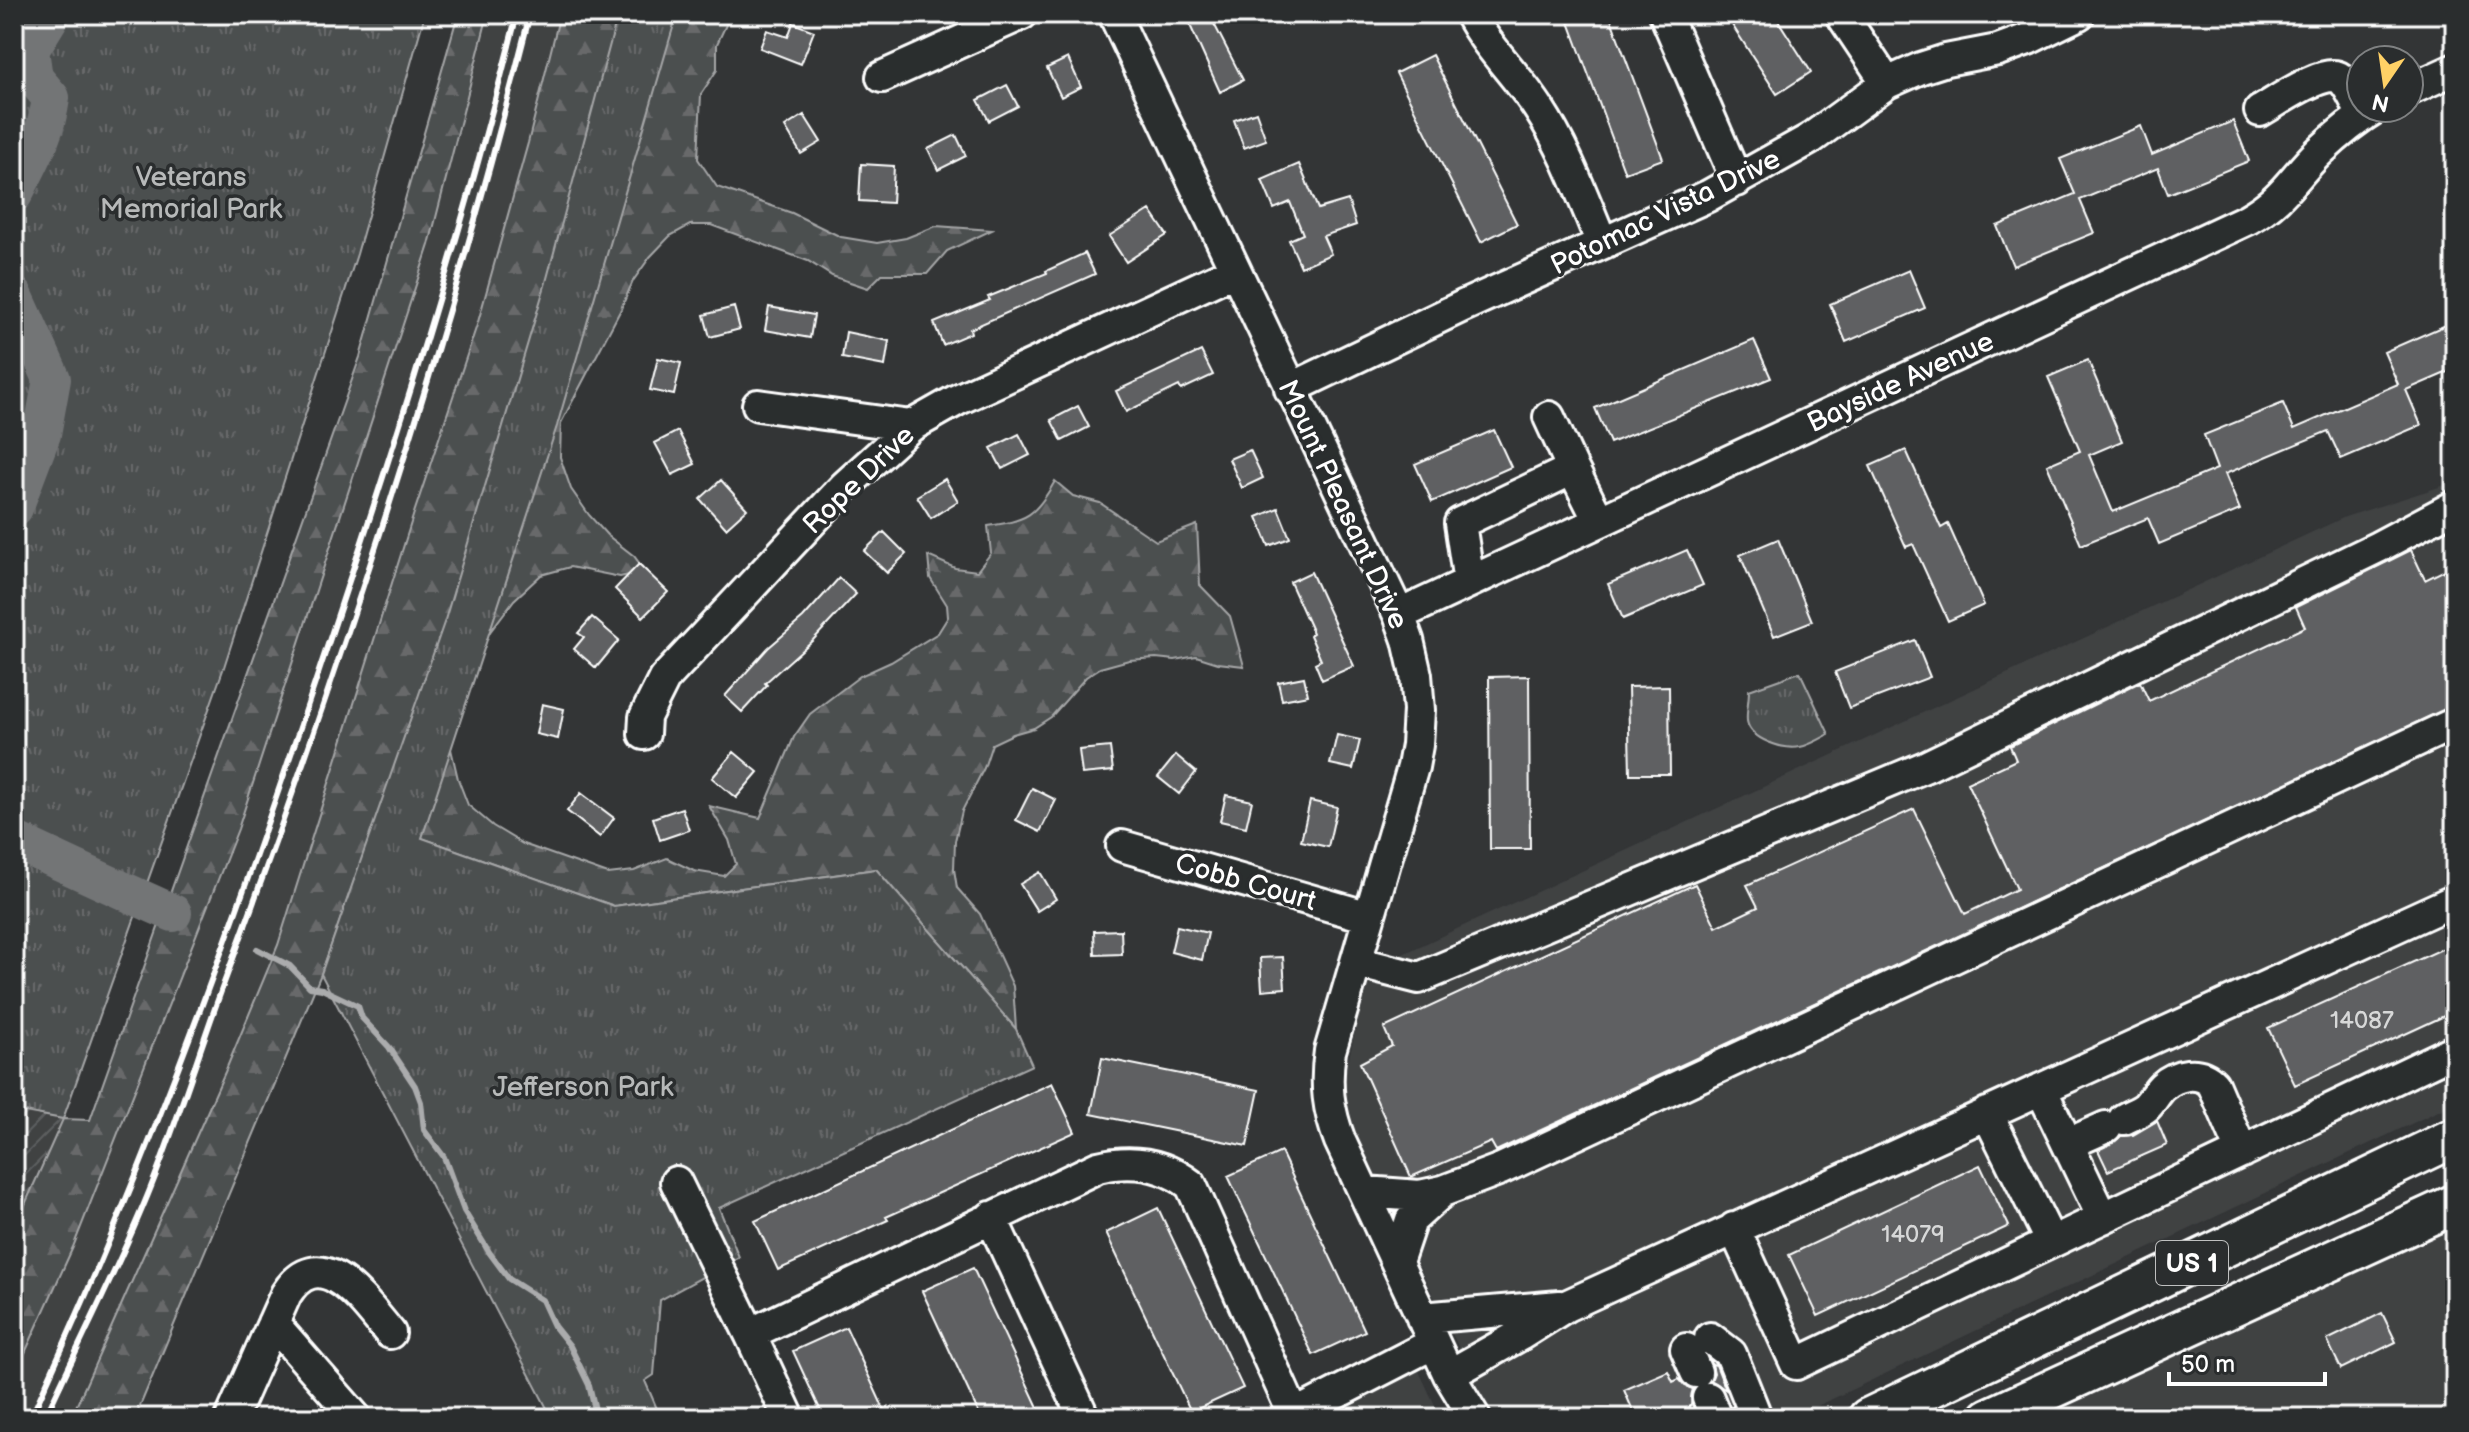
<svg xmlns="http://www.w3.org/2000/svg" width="2469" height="1432" viewBox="0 0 2469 1432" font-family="'Balsamiq Sans',sans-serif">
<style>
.built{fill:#404243}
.industrial{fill:url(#industrial-furrows)}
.forest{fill:url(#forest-firs);stroke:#a6a7a8;stroke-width:2}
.park{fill:url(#park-tufts);stroke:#a6a7a8;stroke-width:2}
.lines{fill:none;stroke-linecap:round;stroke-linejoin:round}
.stream{stroke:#abacad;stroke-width:6}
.river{stroke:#737576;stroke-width:38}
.building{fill:#5f6162;stroke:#fff;stroke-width:2}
.minor-casing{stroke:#fff;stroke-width:36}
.major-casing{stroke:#fff;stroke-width:44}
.minor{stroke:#2a2d2e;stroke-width:30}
.major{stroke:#2a2d2e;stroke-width:38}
.rail{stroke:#fff;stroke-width:6}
.labels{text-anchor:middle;stroke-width:7;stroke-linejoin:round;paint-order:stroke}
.number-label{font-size:24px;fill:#d7d8d8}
.shield{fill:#2a2d2e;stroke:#bfc0c0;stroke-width:2}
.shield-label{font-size:26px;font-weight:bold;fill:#fff}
.park-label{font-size:28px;fill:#b7b9b9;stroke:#2a2d2e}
.street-label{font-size:28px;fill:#fff;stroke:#2a2d2e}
</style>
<defs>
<pattern id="industrial-furrows" width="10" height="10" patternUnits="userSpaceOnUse" patternTransform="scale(2)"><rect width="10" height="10" fill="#404243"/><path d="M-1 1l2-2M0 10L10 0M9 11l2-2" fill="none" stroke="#5d5e5f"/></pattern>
<pattern id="forest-firs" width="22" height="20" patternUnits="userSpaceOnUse" patternTransform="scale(2)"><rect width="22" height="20" fill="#4c4f50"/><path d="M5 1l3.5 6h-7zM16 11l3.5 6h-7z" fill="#67696a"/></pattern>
<pattern id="park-tufts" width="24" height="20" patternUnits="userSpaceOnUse" patternTransform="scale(2)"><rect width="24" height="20" fill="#4c4f50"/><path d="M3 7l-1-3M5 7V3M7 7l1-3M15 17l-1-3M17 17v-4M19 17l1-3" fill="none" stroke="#67696a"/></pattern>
</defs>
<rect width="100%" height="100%" fill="#333536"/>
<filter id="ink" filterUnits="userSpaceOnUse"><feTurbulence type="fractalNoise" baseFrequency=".0125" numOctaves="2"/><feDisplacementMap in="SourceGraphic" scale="16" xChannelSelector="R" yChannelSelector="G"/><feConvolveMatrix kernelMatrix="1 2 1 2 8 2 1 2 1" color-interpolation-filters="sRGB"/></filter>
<g filter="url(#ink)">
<path class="built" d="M488,14H583L338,800L85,1418H14V1377L73,1247L238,829L429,245Z
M2455,482V1103L1792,1418H1493L1345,1114L1341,1092L1366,984L1390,960L2345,517Z
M2455,1223V1418H2034Z
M1408,1348L1441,1418H1269Z"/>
<path class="industrial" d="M14,1110L63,1119L14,1229Z"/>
<path class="forest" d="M458,14H488L429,245L238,829L73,1247L14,1377V1229L63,1119L90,1120L360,357Z
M560,14H731L717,44V70L701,94L698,159L717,187L792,213L841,237L877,243L906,238L936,226L992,230L947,251L927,274H882L868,288L832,276L808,261L711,225H690L670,236L650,257L633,281L620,311L561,423L560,457L571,489L589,515L607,535L634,556L645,571L620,577L570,567L541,575L514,600L453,681L451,749L458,779L468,805L493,826L523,844L608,874L634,871L667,858L694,871L724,876L736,864L729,840L709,806L760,818L794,737L810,714L860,676L891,662L938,633L948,617L947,605L930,578L928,556L955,568L977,571L991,553L988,526C1027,521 1036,515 1055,481L1073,496L1100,503L1156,541L1197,525L1200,585L1230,616L1244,666L1218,663L1196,656L1175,660L1156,658L1129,660L1100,668L1086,677L1051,717L1034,728L1013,734L992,744L984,768L962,811L955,841L954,869L957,888L980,914L1013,986L1016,1029L876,869L614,906L422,838L376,819L321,974L135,1418H71L225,1072L278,945L414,513L478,322L528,143Z"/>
<path class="park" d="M14,14H425L357,254L224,667L63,1119L14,1110Z
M618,14H677L557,426L422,838L614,906L876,869L1016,1029L1032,1065L719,1208L739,1257L660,1300L654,1375L645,1381L661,1418H552L321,974L445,620L546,282Z
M1800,672L1829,734C1820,739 1810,745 1800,747C1784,750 1750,740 1747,721C1746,712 1749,700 1749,690Z"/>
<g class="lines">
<path class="stream" d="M257,949L290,966L310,987L322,989L358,1006L362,1018L389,1047L415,1086L421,1102L424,1130L444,1157L464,1211L489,1252L509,1279L542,1300L554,1326L570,1346L589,1385L597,1418"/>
<path class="river" d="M14,194C31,160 46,136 51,98L34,78L30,50L52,14
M14,295L52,379L42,434L14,508
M14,840C67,865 119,889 173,913"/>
</g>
<path class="building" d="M1185,14H1209L1243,80L1220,92Z
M1566,14H1609L1663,159L1625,173Z
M1725,14H1774L1811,72L1777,94Z
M793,23L814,31L801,64L760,48L767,30L788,37Z
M1432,55L1517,224L1481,242L1396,73Z
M1068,58L1081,87L1061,97L1047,68Z
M1007,85L1018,106L989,121L978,100Z
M1256,112L1266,140L1244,148L1234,120Z
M804,115L821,142L801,154L785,127Z
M2233,121L2249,161L2168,194L2158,168L2080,200L2094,233L2013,266L1997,226L2075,194L2060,159L2141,126L2152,155Z
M956,135L966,156L938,170L928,149Z
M861,164L894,166L892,203L859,201Z
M1299,164L1318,209L1348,200L1356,225L1323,236L1331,254L1301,267L1289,240L1303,234L1290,202L1274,209L1262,180Z
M1150,210L1167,235L1126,262L1109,236Z
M1085,253L1095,274L970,329L971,333L943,345L934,323L990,300L988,297L1047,273L1046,271Z
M1909,270L1925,308L1846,342L1830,304Z
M734,307L740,329L710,337L704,315Z
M769,307L814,315L810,338L765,330Z
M2455,321V369L2406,390L2421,425L2341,459L2328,431L2225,474L2240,510L2159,544L2148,518L2081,545L2047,465L2080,451L2048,377L2088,360L2122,441L2089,455L2113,512L2217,469L2204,435L2283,403L2294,429L2398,384L2384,352Z
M846,332L889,341L885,366L842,358Z
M1754,340L1771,378L1610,443L1595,408Z
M1201,351L1213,375L1181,390L1179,386L1126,412L1116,391Z
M658,358L681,363L674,395L650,390Z
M1078,406L1089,427L1062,441L1051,420Z
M1494,430L1511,467L1432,502L1415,464Z
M678,431L695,464L672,475L655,443Z
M1019,434L1030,455L1002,469L991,448Z
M1250,450L1263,478L1242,488L1229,459Z
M1906,450L1941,528L1948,524L1984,605L1948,621L1913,544L1906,547L1870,466Z
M945,479L958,501L931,518L917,496Z
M721,480L747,509L726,528L700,499Z
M1278,508L1290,538L1269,546L1257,517Z
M884,532L906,554L887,573L864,551Z
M1778,539L1812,621L1774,636L1740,555Z
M1687,550L1703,585L1623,619L1608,584Z
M2411,550L2425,580L2455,565V705L1496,1151L1491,1142L1411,1177L1360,1063L1392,1046L1384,1028L1695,884L1716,927L1758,907L1747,885L1914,809L1965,914L2017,889L1967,783L2016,760L2010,746L2140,682L2149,701L2305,627L2296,607Z
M639,564L668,592L643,617L615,589Z
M1311,572L1354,666L1322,680L1315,663L1321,660L1310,635L1313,633L1290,582Z
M839,578L856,594L813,640L765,683L767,685L742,712L725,696L768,648L803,618Z
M592,617L619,640L596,668L574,649L584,637L578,633Z
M1915,640L1930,677L1849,708L1835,672Z
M1529,676L1530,849H1490L1489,677Z
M1304,677L1308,695L1282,700L1278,682Z
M1669,686L1670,774H1630L1628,687Z
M542,704L564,709L558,739L536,734Z
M1337,735L1360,740L1353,769L1330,764Z
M1110,747L1113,771L1082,774L1079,750Z
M734,752L758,772L736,798L712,778Z
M1176,755L1196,772L1179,794L1158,777Z
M1032,788L1056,800L1040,832L1016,820Z
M581,793L614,818L600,837L567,811Z
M1226,795L1252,801L1246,827L1220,821Z
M1310,801L1337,807L1328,847L1301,841Z
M682,808L689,830L660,840L653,818Z
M1040,872L1056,899L1037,911L1020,884Z
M1177,926L1208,933L1202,960L1171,952Z
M1121,930L1122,954L1095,955L1094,931Z
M2455,943V1011L2295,1085L2268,1028Z
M1283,957L1285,988L1262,990L1260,958Z
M1102,1058L1259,1090L1247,1146L1091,1114Z
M1052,1083L1075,1132L886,1217L888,1220L778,1270L755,1221Z
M2157,1121L2167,1145L2108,1171L2098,1150L2113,1143L2121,1136L2133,1135Z
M1281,1152L1365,1331L1313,1355L1228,1176Z
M1980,1165L2009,1226L1818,1316L1789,1255Z
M1158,1208L1243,1388L1191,1412L1106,1233Z
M973,1268L1043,1418H981L922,1291Z
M2382,1313L2396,1342L2341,1369L2327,1340Z
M846,1327L888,1418H824L793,1351Z
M1712,1364L1716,1365L1726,1390L1711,1380L1714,1373Z
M1668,1371L1673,1382L1679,1379L1685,1386L1693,1389L1691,1405L1688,1407L1693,1418H1636L1624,1390Z"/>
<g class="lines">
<defs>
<path id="minor" d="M1114,14L1399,615L1408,640L1416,675L1419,710L1417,745L1413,767L1330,1051C1325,1084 1328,1110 1340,1141L1449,1375L1475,1418
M1470,14C1488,49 1518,76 1539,109C1566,150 1583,198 1602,243
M1665,14L1737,181
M1841,14L1887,83
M882,77L1022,14
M2409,90L2455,69
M2260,111C2275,103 2325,67 2340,78C2350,85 2357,105 2363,116
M1290,389L1463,306L1708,196L1810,139L1887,83L1921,68L1946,60L1998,50L2028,39L2079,14
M758,405L911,426
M1549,417L1573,469
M1469,582L1460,523L1573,469L1599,521
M1399,615L2248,219C2285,198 2292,178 2320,151C2337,135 2355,120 2375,108
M644,734L645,717L664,679L845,486L911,426L957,400L1234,271
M1122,846L1369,917
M1356,962L1419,978L1927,766L2378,547L2455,506
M2041,1089L2103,1218
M1987,1113L2051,1242
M2124,1119C2131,1115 2140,1112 2146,1107C2152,1101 2156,1093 2162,1087C2176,1074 2199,1069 2213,1084L2242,1152
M2068,1144L2106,1127
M676,1182L750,1334
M1365,1192L1420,1196L1443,1191L1501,1169L2455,723
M991,1217L1084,1418
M1734,1228L1796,1364L2455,1050
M1397,1262L1411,1220L1443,1191
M1422,1318L1560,1306
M273,1323L356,1418
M1710,1338L1731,1354L1755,1414L1745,1418
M1686,1349L1696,1372
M1449,1375L1520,1335L1566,1306L2455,900
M1708,1398L1716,1418
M231,1418L286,1294C322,1238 366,1305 390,1333
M789,1418L750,1334L1098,1167C1132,1159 1163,1163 1191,1185L1294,1415
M1288,1418L1434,1343"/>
<path id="major" d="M1868,1418L2455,1137
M1989,1418L2455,1204"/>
</defs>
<use href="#minor" class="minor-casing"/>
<use href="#major" class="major-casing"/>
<use href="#minor" class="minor"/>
<use href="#major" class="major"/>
<path class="rail" d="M31,1418C59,1354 89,1291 115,1226C202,1017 276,802 347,587C410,398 469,207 517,14
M45,1418C80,1341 120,1265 151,1187C178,1120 199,1051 224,983C342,665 447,343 530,14"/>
</g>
</g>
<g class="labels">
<g class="number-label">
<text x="2362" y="1028">14087</text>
<text x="1913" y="1242">14079</text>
</g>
<rect class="shield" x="2156" y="1241" width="72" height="44" rx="6"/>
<g class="shield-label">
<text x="2192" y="1272">US 1</text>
</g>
<g class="park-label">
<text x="191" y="186">Veterans<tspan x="191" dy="32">Memorial Park</tspan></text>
<text x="583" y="1096">Jefferson Park</text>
</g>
<g class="street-label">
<text transform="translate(1665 211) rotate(-26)" y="10">Potomac Vista Drive</text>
<text transform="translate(1900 381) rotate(-25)" y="10">Bayside Avenue</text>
<text transform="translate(858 479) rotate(-44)" y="10">Rope Drive</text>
<text transform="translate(1344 504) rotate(65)" y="10">Mount Pleasant Drive</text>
<text transform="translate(1246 881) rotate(16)" y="10">Cobb Court</text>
</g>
</g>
<rect width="2469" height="1432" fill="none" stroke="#2a2d2e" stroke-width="48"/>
<rect x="24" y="24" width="2421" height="1384" fill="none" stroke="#fff" stroke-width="3" filter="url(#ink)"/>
<g transform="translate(2385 84) rotate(193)"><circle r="38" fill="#2a2d2e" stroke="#7f8182" stroke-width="2"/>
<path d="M0-6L14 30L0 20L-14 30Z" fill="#ffd166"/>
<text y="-12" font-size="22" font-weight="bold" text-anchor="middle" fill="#ffffff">N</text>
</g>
<path d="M2169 1372v12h156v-12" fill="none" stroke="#ffffff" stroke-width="4"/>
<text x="2181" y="1372" font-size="24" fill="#ffffff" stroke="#2a2d2e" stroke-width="6" paint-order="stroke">50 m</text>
</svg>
